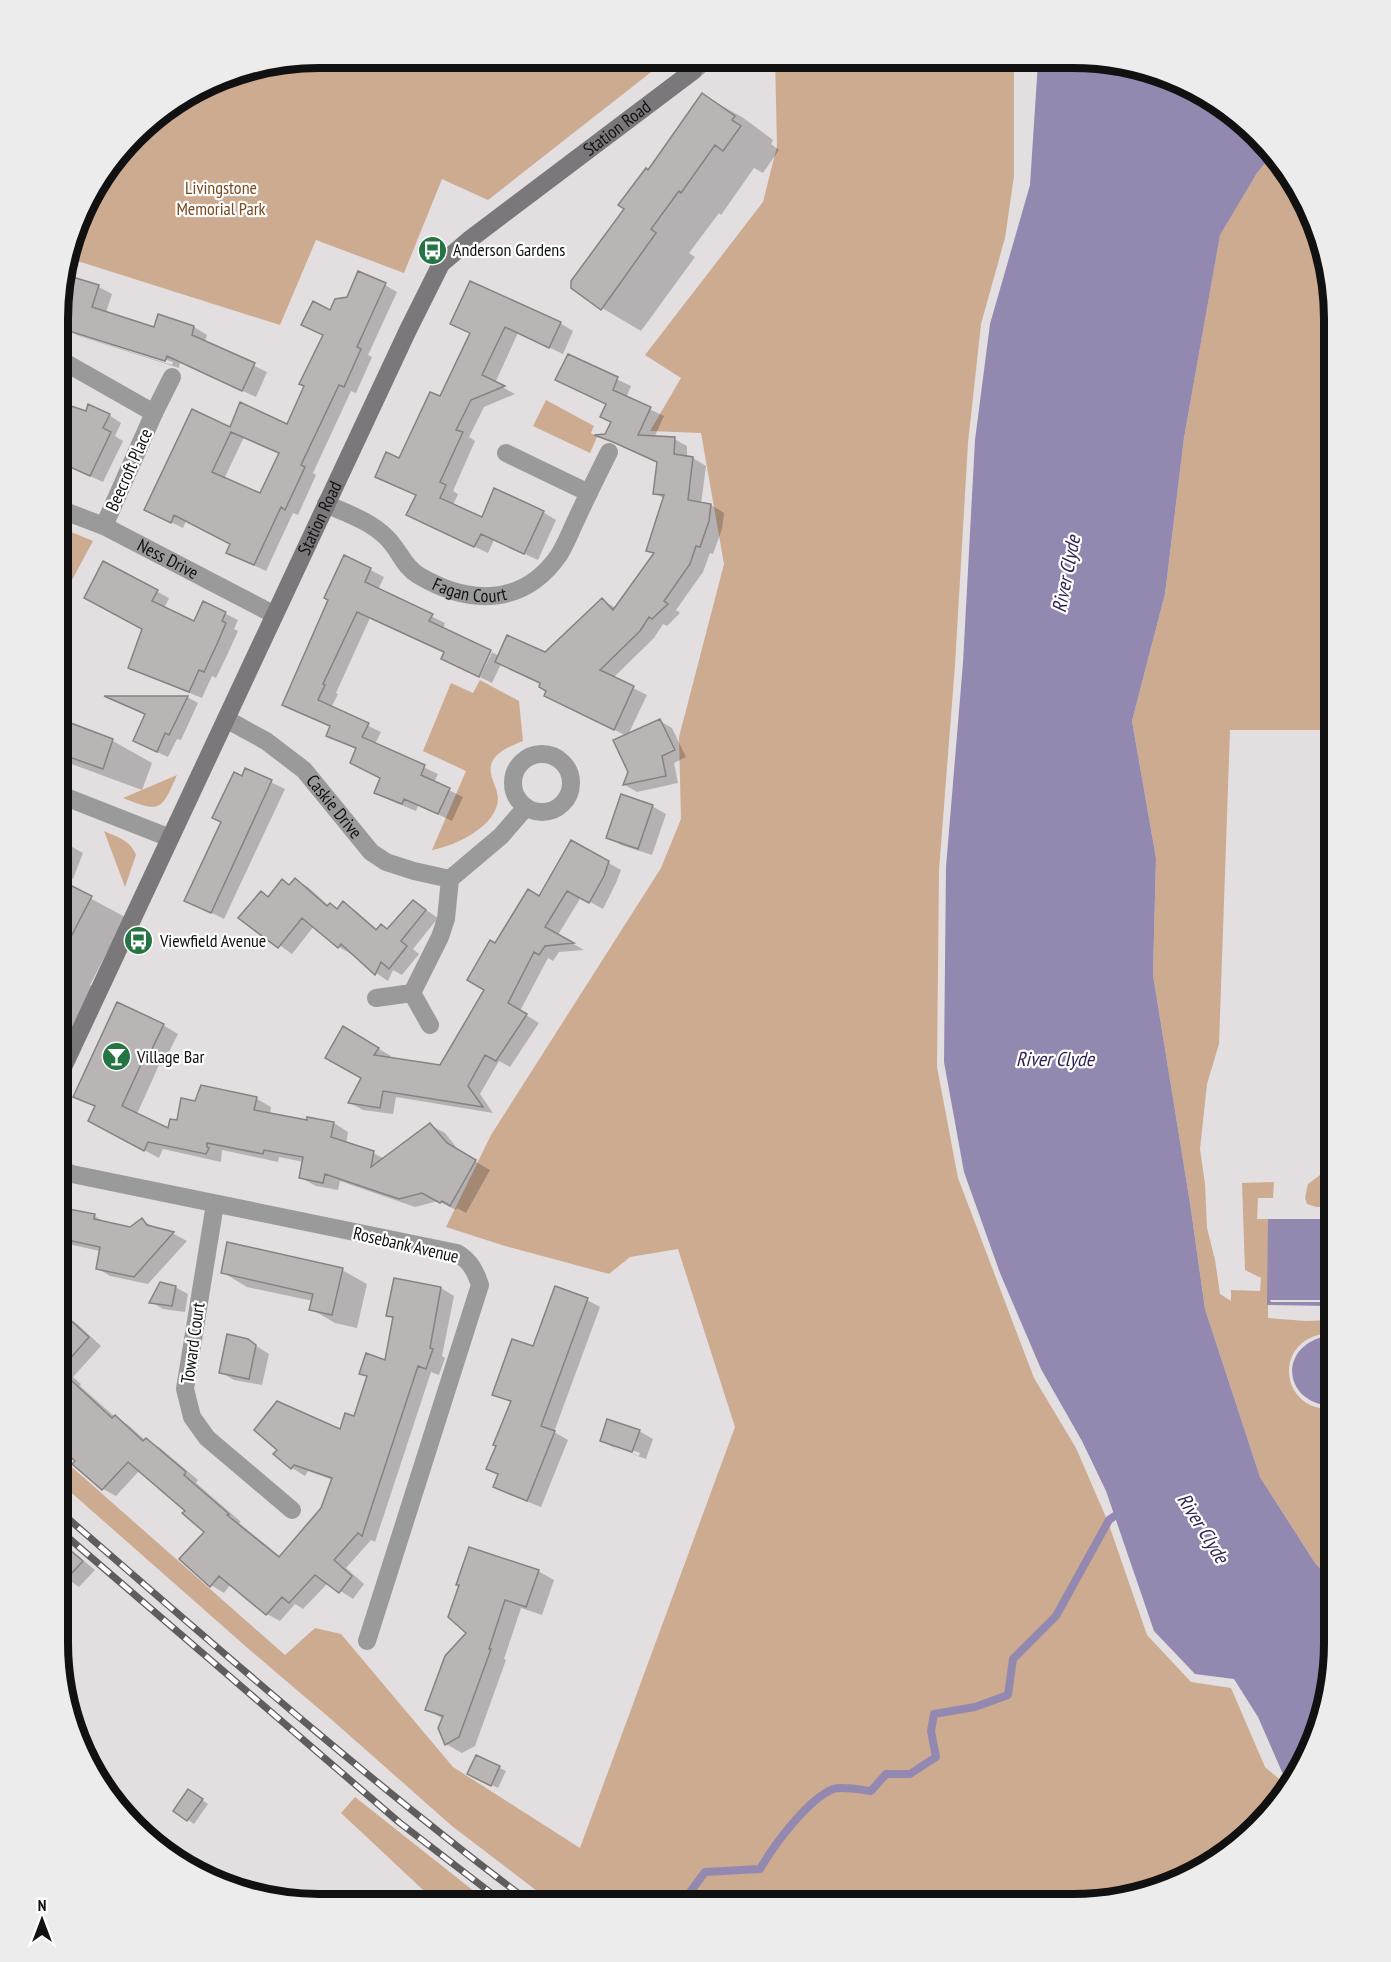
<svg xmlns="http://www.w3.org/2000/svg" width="1391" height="1962" viewBox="0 0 1391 1962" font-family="'PT Sans Narrow',sans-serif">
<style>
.green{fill:#ccab91}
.water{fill:#9389b0}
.shadow{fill:#0003;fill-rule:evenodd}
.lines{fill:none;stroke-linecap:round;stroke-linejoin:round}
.stream{stroke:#9389b0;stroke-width:8}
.building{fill:#b9b5b4;stroke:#868281;stroke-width:1.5;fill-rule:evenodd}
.street{stroke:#9b9a9b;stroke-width:18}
.secondary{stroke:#7a787a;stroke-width:18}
.rail-casing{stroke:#5f5d5d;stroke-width:7}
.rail{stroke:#fff;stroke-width:4.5;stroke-dasharray:14;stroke-linecap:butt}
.labels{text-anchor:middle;stroke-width:4.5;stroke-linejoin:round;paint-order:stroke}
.street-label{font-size:18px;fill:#121111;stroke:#fff}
.park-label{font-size:18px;fill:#7a4a1e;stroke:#fff}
.poi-label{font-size:18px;fill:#121111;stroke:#fff;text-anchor:start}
.water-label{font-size:20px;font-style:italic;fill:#2f1e50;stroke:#fff}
.rim{fill:none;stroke:#121111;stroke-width:8}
</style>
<rect width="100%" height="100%" fill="#e3dedf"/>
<path class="green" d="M319,57L669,58L488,200L442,179L404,273L316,240L280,325L68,258L92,188L146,122L234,71Z
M775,58L1014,59V176L1005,238L981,324L968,443L955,665L939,870L937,1067L958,1178L1034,1378L1076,1448L1108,1522L1147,1635L1191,1682L1231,1688L1265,1767L1290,1788L1245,1840L1188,1878L1073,1905L554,1904L452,1826L332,1720L251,1651L57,1480V1454L285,1655L315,1628L341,1634L453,1767L580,1848L735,1427L678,1249L630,1257L609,1274L505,1246L446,1227L491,1135L661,868L681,819L679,737L724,564L701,433L650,431L681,378L645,355L763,202L777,146Z
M1270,158L1307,203L1334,318V730H1230L1219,1044L1207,1084L1200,1149L1205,1184L1207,1228L1215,1260L1220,1294L1231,1301V1290L1260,1291L1261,1278L1245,1270L1242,1183L1274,1182L1273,1198H1258L1257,1219H1268V1318L1306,1321L1334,1320V1333C1272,1333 1276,1412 1334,1409L1333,1581L1315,1563L1260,1477L1205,1309L1190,1203L1153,975L1156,858L1132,721L1165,594L1184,438L1220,234L1257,173Z
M546,400L594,426L591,433L597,437L590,453L533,426Z
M59,527L93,541L59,604Z
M480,680L519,701L523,741C513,745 497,751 492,762C487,775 497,785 498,798C498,826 455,846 432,850L466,771L423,751L451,683L473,693Z
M177,775C161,811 161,813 123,798Z
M104,831C118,837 130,840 136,855L125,887Z
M1334,1170V1207H1316L1307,1204L1305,1198L1308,1184L1324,1172Z
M355,1797L489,1903H437L341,1813Z"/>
<path class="water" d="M1052,59H1107L1172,77L1231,111L1270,158L1257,173L1220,235L1184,438L1165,594L1132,721L1156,858L1153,975L1190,1203L1205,1309L1260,1477L1315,1563L1333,1581V1661L1320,1728L1293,1782L1282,1772L1258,1717L1234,1679L1195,1674L1154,1631L1106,1491L1082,1441L1041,1369L1000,1273L964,1172L944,1062L946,867L963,663L975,440L990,324L1030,185L1038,62Z
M1268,1219H1334V1300H1270L1271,1302H1332L1334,1309L1330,1306L1267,1305Z
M1322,1337H1334V1405L1332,1406C1285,1404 1277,1350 1322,1337Z"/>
<path class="shadow" d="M702,95L742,117L773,140L771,144L779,150L763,173L754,168L721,215L719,213L689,253L695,257L641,331L602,308L626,209L649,171Z
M62,276L99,287L112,294L106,313L155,329L159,316L194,327L207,335L205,342L267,372L256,397L180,362L179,368L79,336L65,328L59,284ZM78,332L173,362L172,365L78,335Z
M385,285L397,292L368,355L372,357L356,393L351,391L313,473L316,475L298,515L293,513L266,571L240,559L232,544L186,521L183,528L146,510L230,429L288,426L306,386L324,335L303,324ZM244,437L280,453L261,495L224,479Z
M452,323H560L573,331L563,354L518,333L495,383L515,394L484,407L469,437L475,441L453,491L458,494L453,505L482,519L543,512L556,520L538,560L494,540L488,553L421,522L417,496L390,483L399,460L441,398L471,333Z
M568,356L631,386L626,398L664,416L654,438L674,439L687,446V457L693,458L706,466L701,504L711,505L724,513L722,529L713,554L710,553L703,572L676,610L680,613L667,626L663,624L654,638L613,678L647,695L628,735L660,721L672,728L686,757L674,763L678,783L637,792L625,785L630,772L627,736L559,703L546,696L548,691L542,684L501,664L492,683L480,677L492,652L499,656L545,654L602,600L616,608L655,554L647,550L665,499L654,493L658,463L599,436L606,435L613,422L607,405L570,387Z
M59,405L86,412L109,415L121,423L115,436L123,441L103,482L59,462Z
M345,557L384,577L378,590L445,623L443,629L489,650L477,676L443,659L445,653L370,618L336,693L338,694L331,708L381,732L375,744L438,774L434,783L463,797L452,821L418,805L416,811L389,800L376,792L382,778L358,750L327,735L331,727L298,712L330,600Z
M104,563L169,598L164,609L194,623L204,603L238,620L234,629L238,631L229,651L216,678L212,676L202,698L143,674L130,667L144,629Z
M187,697L198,703L181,740L177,739L168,757L146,747Z
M59,720L113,741L152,763L142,790L58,759Z
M246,770L285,789L224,919L186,900Z
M652,806L666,814L652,855L621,845L608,837Z
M58,839L83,853L73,879L58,873Z
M572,842L621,870L616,883L603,909L581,897L558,935L584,950L559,952L553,961L548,958L520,1011L539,1023L510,1067L499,1061L480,1094L493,1113L396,1097L393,1114L363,1110L350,1103L363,1077L343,1028L391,1056L389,1059L441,1067L486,989L496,945L540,898Z
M295,880L308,887L329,906L330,905L338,909L343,903L356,911L378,930H389L413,901L438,918L413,949L419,954L402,975L393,970L388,981L376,973L353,952L351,954L339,947L314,926L292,954L240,917L290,886Z
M62,883L125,917L90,985L94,987L68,1039L58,1034V891Z
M163,1025L178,1034L162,1066L159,1065L137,1114L169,1130L196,1103L257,1099L271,1107L270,1115L308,1122L334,1123L348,1132L346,1144L373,1153L385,1159L430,1125L445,1133L461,1153L490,1170L466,1213L457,1208L456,1210L438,1201L415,1207L340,1181L338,1190L316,1186L301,1178L304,1162L279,1157L278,1162L222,1150L221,1162L163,1149L159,1158L105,1129L96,1107L75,1096Z
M60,1209L94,1216L107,1223L131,1229L142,1220L156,1229L174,1234L187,1241L148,1284L110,1276L97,1268L100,1251L68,1244L58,1238V1221Z
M342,1270L367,1284L357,1328L335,1323L311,1309L313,1301L247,1287L222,1272Z
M395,1279L441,1288L454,1296L442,1356L445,1358L439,1375L431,1372L375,1542L371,1540L346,1568L364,1584L353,1599L328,1583L303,1609L295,1604L280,1621L267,1614L231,1584L224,1593L211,1585L207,1532L187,1511L140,1470L116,1496L103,1489L75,1464L77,1461L57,1418L58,1320L62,1315L75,1322L101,1346L73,1377L81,1384L80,1386L115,1417L128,1425L145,1440L159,1447L198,1480L196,1483L241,1522L239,1523L281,1557L322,1509L333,1480L308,1471L305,1476L292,1468L275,1454L341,1431L355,1418L368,1377L361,1373L386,1362L394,1319L388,1315Z
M175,1287L188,1294L185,1312L163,1309L151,1302Z
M587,1300L600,1307L554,1432L568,1440L541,1507L508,1494L494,1487L499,1475L488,1469L512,1403L494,1394L534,1348Z
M247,1340L269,1354L262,1385L234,1380L220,1372Z
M639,1431L653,1439L646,1459L615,1448L601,1441ZM614,1444L640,1453L639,1456L614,1448Z
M57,1539L95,1570L79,1587L57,1572Z
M470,1549L538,1571L554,1580L542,1615L521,1608L504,1659L506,1660L475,1746L462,1753L446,1744L443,1719L427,1709L468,1633Z
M477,1757L506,1771L498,1788L475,1777Z
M194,1794L208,1804L194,1824L175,1811Z"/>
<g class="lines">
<path class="stream" d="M682,1903L705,1872L760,1869C774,1845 807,1800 833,1789C843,1786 861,1790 871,1791L886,1774H910L936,1757L931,1731L934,1714L975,1707L1008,1695L1013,1659L1056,1616L1109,1520L1123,1510"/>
</g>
<path class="building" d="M702,93L735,116L732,120L741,126L723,151L715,145L681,193L679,191L651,229L656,233L601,310L571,288V281L624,209L618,205L646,168L648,170Z
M358,271L386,283L357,347L361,349L344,387L339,385L301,465L305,467L285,510L281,507L254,565L226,553L230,544L174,515L171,523L144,510L192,409L230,427L240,402L287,424L304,386L299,384L323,335L301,325L313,301L330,310L335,299L347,297ZM231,432L279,453L260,493L212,472Z
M63,274L99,285L92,307L154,327L158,314L194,326L192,335L255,363L242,391L167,356L165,361L59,328V284Z
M470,281L561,322L549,348L505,327L482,375L505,386L471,400L456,430L463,432L440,482L446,485L440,498L482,517L494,488L544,511L524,554L481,534L474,547L406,515L416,495L375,477L386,452L399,458L430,392L440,396L470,333L450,324Z
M568,354L618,377L613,390L651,407L638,435L675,437L674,454L693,457L688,500L711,504L709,521L700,547L696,546L690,564L664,601L668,604L652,619L649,617L640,631L600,670L634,686L614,730L544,696L546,691L539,687L540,683L495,662L507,635L545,652L602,598L613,610L654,553L646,551L664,495L653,494L657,462L613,442L594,435L605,434L611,422L600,417L606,404L555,380Z
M59,402L86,411L88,404L110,414L103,428L111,432L90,476L59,462Z
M344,555L371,568L365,582L433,614L429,621L491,650L479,677L441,659L444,652L357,612L323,684L325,685L318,700L369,723L362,737L425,765L421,775L450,788L438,814L404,799L402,804L374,793L380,778L350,763L356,748L326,736L330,726L282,705L328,600L324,598Z
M103,561L158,590L152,601L194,621L203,601L226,612L222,621L226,623L217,644L204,672L199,670L189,692L128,668L142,629L84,598Z
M104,696H188L169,735L165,733L157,752L133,741L145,714Z
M660,719L675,750L662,756L666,776L623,785L628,772L613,740Z
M63,720L113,739L103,769L58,753L59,731Z
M245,768L272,780L211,913L184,901L221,822L212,818L234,772L242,776Z
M621,794L653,805L638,849L606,838Z
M571,840L609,861L604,876L589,903L567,891L545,927L574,943L545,946L539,955L534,952L508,1003L527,1014L496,1061L485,1055L468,1086L483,1107L383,1091L380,1108L348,1103L361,1078L325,1058L343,1026L379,1048L374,1055L440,1065L484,990L467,980L490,940L495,943L528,889L539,896Z
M295,878L327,906L330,903L337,909L343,901L376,930L381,924L387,929L413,900L426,910L401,941L407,946L389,969L381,962L375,975L341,944L338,948L302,918L278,948L238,918L261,891L268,897L282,879L289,885Z
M58,879L92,896L58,962Z
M117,1002L164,1024L147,1059L144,1058L122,1106L168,1128L170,1119L177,1120L181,1098L195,1101L201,1085L257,1097L254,1110L307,1120V1117L334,1122L331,1137L374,1151L371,1167L430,1123L447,1143L476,1160L450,1206L442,1201L440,1203L422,1193L399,1199L325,1174L323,1183L299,1178L303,1157L264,1150L263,1154L207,1143V1147L209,1148L206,1154L148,1142L144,1151L88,1121L95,1106L73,1097Z
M58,1207L95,1214L94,1219L130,1227L142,1218L147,1225L174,1232L134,1277L96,1269L100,1247L58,1238Z
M227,1242L343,1268L332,1315L309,1310L313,1294L221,1273Z
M394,1278L441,1287L430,1348L433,1349L426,1369L418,1366L362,1536L358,1533L334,1560L352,1576L339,1593L315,1575L289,1603L282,1597L266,1615L219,1576L210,1587L179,1559L204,1532L182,1513L185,1511L128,1462L102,1490L72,1464L75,1461L57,1445L58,1309L89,1337L60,1370L112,1418L115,1415L143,1441L146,1438L186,1472L184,1475L229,1514L227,1515L279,1557L321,1508L332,1478L294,1465L291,1469L273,1454L277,1450L254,1430L277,1401L340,1429L345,1413L354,1416L367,1376L359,1374L366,1353L385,1360L393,1317L386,1316Z
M160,1282L176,1286L172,1306L149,1303Z
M555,1286L588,1298L541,1426L555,1431L527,1501L493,1487L498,1474L486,1469L496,1446L493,1445L511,1401L492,1395L512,1339L533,1346Z
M227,1334L248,1339L256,1345L249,1379L219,1373Z
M607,1419L640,1430L632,1452L600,1441Z
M57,1539L83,1561L57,1589Z
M469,1547L539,1570L526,1607L505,1600L489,1649H491L459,1737L445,1745L438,1728L443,1716L425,1710L445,1656L466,1633L448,1617L459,1585H456Z
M476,1755L500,1766L491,1786L467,1774Z
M188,1789L203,1799L187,1821L173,1811Z"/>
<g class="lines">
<g class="street">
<path d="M693,71L708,58"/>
<path d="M59,359L154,413L104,526"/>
<path d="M154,413L172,377"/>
<path d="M506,453L589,493"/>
<path id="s1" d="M326,504C346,513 370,521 386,537C399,549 403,566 418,575C468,605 523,607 559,555C566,544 571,530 577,518C587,496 598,474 609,452"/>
<path id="s2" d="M59,509L104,526L273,614"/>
<path id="s3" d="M226,719L266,741L304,770L371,852L386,862L414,871L450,879L501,836L526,807"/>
<circle cx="542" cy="783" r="29"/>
<path d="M58,794L170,838"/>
<path d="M412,993L440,937L446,919L450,879"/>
<path d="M376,998L412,993L430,1025"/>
<path d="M58,1168L72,1174L457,1253C470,1261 475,1270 480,1285L367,1641"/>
<path d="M215,1204L185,1389L192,1417L207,1438L292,1510"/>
</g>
<path class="secondary" id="s4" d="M58,1078L408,330L441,264L469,240L693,71"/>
<defs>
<path id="rail" d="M57,1509C213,1644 367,1780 531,1903
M57,1528L400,1823L504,1903"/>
</defs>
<use href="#rail" class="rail-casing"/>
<use href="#rail" class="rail"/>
</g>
<defs>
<symbol id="bus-disc" viewBox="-11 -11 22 22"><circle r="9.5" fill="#257443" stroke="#fff"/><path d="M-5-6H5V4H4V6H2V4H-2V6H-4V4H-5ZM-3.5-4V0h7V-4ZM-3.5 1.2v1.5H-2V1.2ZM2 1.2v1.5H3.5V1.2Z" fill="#fff"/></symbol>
<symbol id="bar-disc" viewBox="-11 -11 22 22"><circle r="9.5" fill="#257443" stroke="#fff"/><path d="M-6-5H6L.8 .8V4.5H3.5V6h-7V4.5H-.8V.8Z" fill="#fff"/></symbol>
</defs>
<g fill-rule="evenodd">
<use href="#bus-disc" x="416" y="234" width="33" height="33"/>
<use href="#bus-disc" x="122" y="924" width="33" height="33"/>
<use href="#bar-disc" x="100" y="1040" width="33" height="33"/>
</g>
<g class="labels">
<g class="street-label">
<text dy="6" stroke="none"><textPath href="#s4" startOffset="1122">Station Road</textPath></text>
<text transform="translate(129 470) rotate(-66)" y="6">Beecroft Place</text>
<text dy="6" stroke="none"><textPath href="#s4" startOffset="618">Station Road</textPath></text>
<text dy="6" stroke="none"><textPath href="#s2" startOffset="120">Ness Drive</textPath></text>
<text dy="6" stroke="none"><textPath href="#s1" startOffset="174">Fagan Court</textPath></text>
<text dy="6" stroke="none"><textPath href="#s3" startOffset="141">Caskie Drive</textPath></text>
<text transform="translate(406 1245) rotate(13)" y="6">Rosebank Avenue</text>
<text transform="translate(193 1343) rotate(-82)" y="6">Toward Court</text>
</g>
<g class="park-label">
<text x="221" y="194">Livingstone<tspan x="221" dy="21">Memorial Park</tspan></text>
</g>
<g class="poi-label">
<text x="453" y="256">Anderson Gardens</text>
<text x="160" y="947">Viewfield Avenue</text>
<text x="137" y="1063">Village Bar</text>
</g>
<g class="water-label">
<text transform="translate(1066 574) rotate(-79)" y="7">River Clyde</text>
<text x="1055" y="1066">River Clyde</text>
<text transform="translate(1203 1528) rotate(58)" y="7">River Clyde</text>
</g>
</g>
<path d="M0 0H1391V1962H0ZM319 68H1073A251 251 0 0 1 1324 319V1643A251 251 0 0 1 1073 1894H319A251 251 0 0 1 68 1643V319A251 251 0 0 1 319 68Z" fill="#ececec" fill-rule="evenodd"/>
<path class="rim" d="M319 68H1073A251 251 0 0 1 1324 319V1643A251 251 0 0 1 1073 1894H319A251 251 0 0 1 68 1643V319A251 251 0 0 1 319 68Z"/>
<g transform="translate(42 1920)" stroke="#ffffff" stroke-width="4.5" paint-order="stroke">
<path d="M0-4.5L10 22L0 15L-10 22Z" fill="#121111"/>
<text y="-9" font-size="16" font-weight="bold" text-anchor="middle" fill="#121111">N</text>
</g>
</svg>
